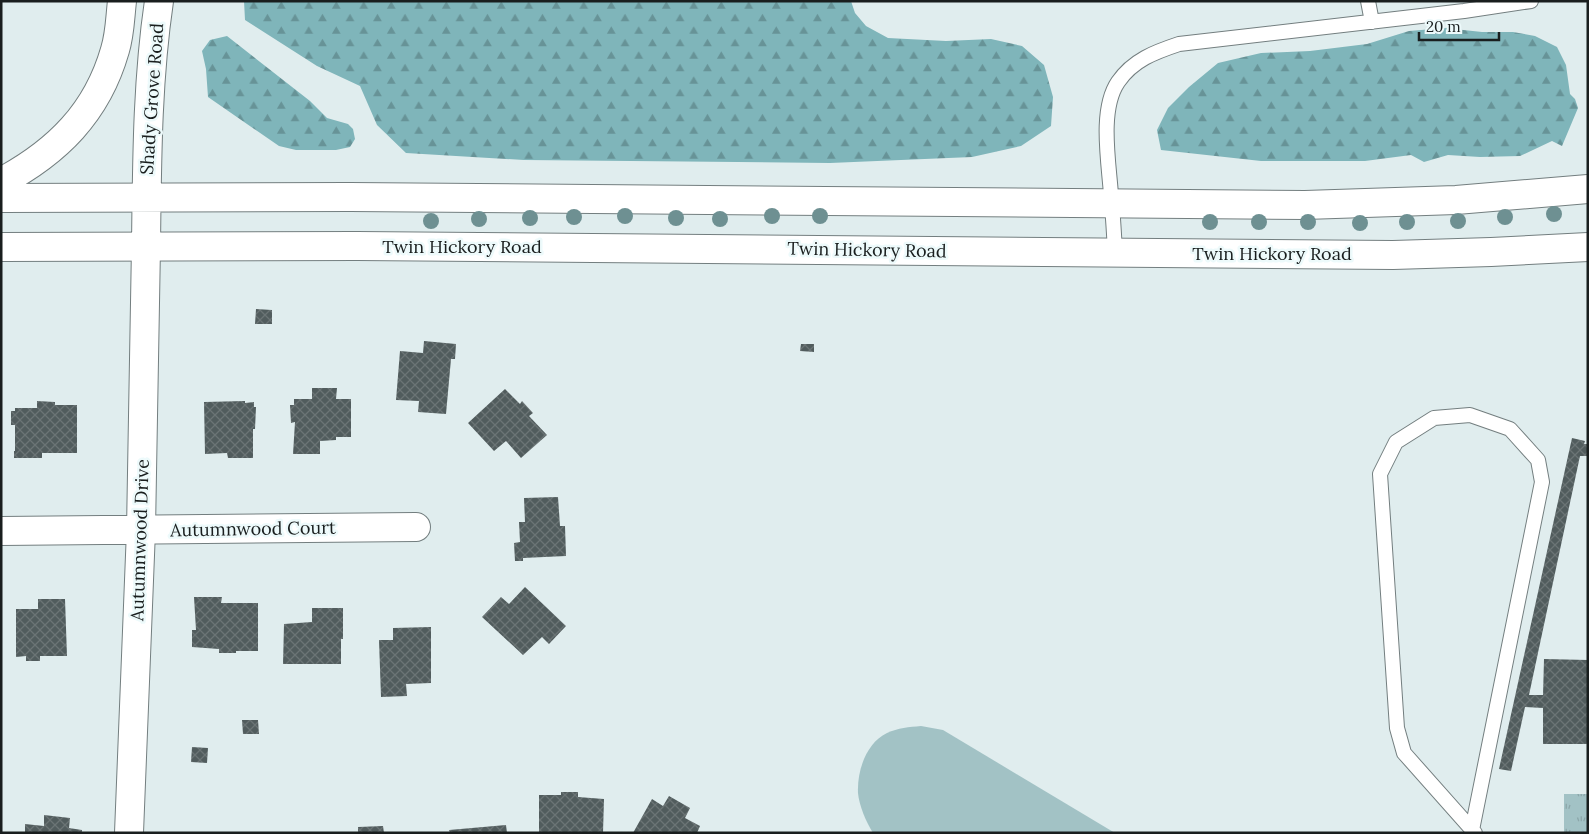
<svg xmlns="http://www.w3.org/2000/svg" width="1589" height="834" viewBox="0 0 1589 834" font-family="Lora,serif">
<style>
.forest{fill:url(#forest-firs)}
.park{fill:url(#park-tufts)}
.pitch{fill:#a2c2c5}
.building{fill:url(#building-cross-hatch)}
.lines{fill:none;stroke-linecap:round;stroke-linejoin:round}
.service-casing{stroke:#737e7f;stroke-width:16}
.minor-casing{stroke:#737e7f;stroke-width:30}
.secondary-casing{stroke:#737e7f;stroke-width:30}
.service{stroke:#fff;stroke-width:14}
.minor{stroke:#fff;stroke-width:28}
.secondary{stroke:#fff;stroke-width:28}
.tree{fill:#6e9092}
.labels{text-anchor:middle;stroke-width:5;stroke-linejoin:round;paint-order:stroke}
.street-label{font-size:18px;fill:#191e1e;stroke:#edfafb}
</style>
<defs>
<pattern id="forest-firs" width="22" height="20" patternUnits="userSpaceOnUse" patternTransform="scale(1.25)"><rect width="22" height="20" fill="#7fb5ba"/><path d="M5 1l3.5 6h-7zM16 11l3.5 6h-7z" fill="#679397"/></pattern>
<pattern id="park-tufts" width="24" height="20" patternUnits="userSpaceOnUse" patternTransform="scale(1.25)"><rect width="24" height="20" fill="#a2c2c5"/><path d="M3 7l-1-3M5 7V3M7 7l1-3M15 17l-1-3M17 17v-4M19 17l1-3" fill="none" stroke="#8ba6a9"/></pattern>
<pattern id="building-cross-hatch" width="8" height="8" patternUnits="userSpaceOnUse" patternTransform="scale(1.25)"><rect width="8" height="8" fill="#515c5d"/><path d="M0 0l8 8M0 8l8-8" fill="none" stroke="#6b7475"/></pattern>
</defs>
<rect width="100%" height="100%" fill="#e0edee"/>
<path class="forest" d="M244,1H851L855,13L866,26L888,38L946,41L991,39L1022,46L1044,65L1053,97L1051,126L1021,146L972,157L830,163L524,160L406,153L377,125L360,86L317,66L245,20Z
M1445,28L1482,32H1513L1535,36L1557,47L1566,65L1570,94L1575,99L1578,108L1562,146L1552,141L1520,156L1480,157L1448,155L1424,162L1411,155L1365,161H1261L1161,150L1157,130L1168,108L1189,87L1218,63L1261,53L1310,51L1367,44L1409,31Z
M227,36L310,101L327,118L348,124L353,129L355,139L350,147L336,150H296L279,146L208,97L206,69L202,51L210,40Z"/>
<path class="park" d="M1564,794H1588V833H1564Z"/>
<path class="pitch" d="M921,726L943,730L1115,833H873C866,822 859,805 858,793C857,771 866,743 887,733C898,728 909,727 921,726Z"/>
<path class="building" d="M256,309L272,310V324H255Z
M424,341L456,344L455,359H451L446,414L418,412L419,401L396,400L400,351L423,353Z
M801,344H814V352L800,351Z
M312,388H337L336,399H351V437H336V440L320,441V454H293L295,422L291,423L290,405H294V399H312Z
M505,389L520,404L522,401L533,413L529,416L547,435L521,458L506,441L494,451L468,423Z
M37,401L55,402V405H77V453H42V458H14V451H15V425H11V411H15V408H37Z
M245,401V403L254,402V407H256L255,429H253V458H228L227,453L205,454L204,402Z
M1572,438L1585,441L1584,444H1588V456H1580L1529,695H1543L1544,659L1588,660V744H1543V708L1525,707L1511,771L1499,769Z
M558,497L560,526H565L566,556L523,558V561H515L514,543L520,542L519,522H525L524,498Z
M525,587L566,626L549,644L542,637L523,655L482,617L501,597L509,604Z
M194,597H222L221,603H258V651H236V653H219V649L192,647V630H196Z
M38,599H65L67,656H40V661H26V656L16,657V609H38Z
M312,608H343V639H341V664H283L284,624L312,622Z
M431,627V683L406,684L407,696L381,697L379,640H393V628Z
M242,720H258L259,734H243Z
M192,747L208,748L207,763L191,762Z
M561,792H578V797L604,799L603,833H539V795H561Z
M669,796L690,808L685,818L700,826L697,833H633L652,799L663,806Z
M44,815L70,818L69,828L82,830V833H25V824L44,826Z
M506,825L507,833H450L449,830Z
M383,826L384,833H358V827Z"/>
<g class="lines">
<defs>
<path id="service" d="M1368,1L1372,22
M1115,252C1114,233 1113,214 1111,195C1109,163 1099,110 1118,82C1133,60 1155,52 1179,44L1464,11L1531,1
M1472,830L1542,482L1538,460L1510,429L1470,415L1434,418L1396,442L1380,474L1397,728L1404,753L1475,833"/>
<path id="minor" d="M1,531L416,527
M129,833L141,530L146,246"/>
<path id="secondary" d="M1,182C57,152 97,113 115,50C120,34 120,18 122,1
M1,198L350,197L1305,205L1456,200L1588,189
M146,246C147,164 147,82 159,1
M1,247L357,246L1393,255L1491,252L1588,247"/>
</defs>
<use href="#service" class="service-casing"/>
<use href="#minor" class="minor-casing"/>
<use href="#secondary" class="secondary-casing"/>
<use href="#service" class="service"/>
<use href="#minor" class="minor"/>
<use href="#secondary" class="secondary"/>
</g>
<g class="tree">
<circle cx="1554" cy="214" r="8"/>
<circle cx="625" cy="216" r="8"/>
<circle cx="772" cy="216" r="8"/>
<circle cx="820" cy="216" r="8"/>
<circle cx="574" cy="217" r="8"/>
<circle cx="1505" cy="217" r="8"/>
<circle cx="530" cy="218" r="8"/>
<circle cx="676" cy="218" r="8"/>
<circle cx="479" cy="219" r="8"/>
<circle cx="720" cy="219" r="8"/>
<circle cx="431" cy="221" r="8"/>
<circle cx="1458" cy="221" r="8"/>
<circle cx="1210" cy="222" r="8"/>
<circle cx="1259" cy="222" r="8"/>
<circle cx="1308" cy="222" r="8"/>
<circle cx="1407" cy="222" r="8"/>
<circle cx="1360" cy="223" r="8"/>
</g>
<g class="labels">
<g class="street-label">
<text transform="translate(152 99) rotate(-86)" y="6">Shady Grove Road</text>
<text x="462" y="253">Twin Hickory Road</text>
<text transform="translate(867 250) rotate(1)" y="6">Twin Hickory Road</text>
<text x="1272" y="260">Twin Hickory Road</text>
<text transform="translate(253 529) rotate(-1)" y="6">Autumnwood Court</text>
<text transform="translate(140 540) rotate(-88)" y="6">Autumnwood Drive</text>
</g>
</g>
<rect width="1589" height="834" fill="none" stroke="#191e1e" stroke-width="5"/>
<path d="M1419 32v8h80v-8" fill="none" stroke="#191e1e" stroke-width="2.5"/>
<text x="1426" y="32" font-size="15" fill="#191e1e" stroke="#edfafb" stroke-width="4" paint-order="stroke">20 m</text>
</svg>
